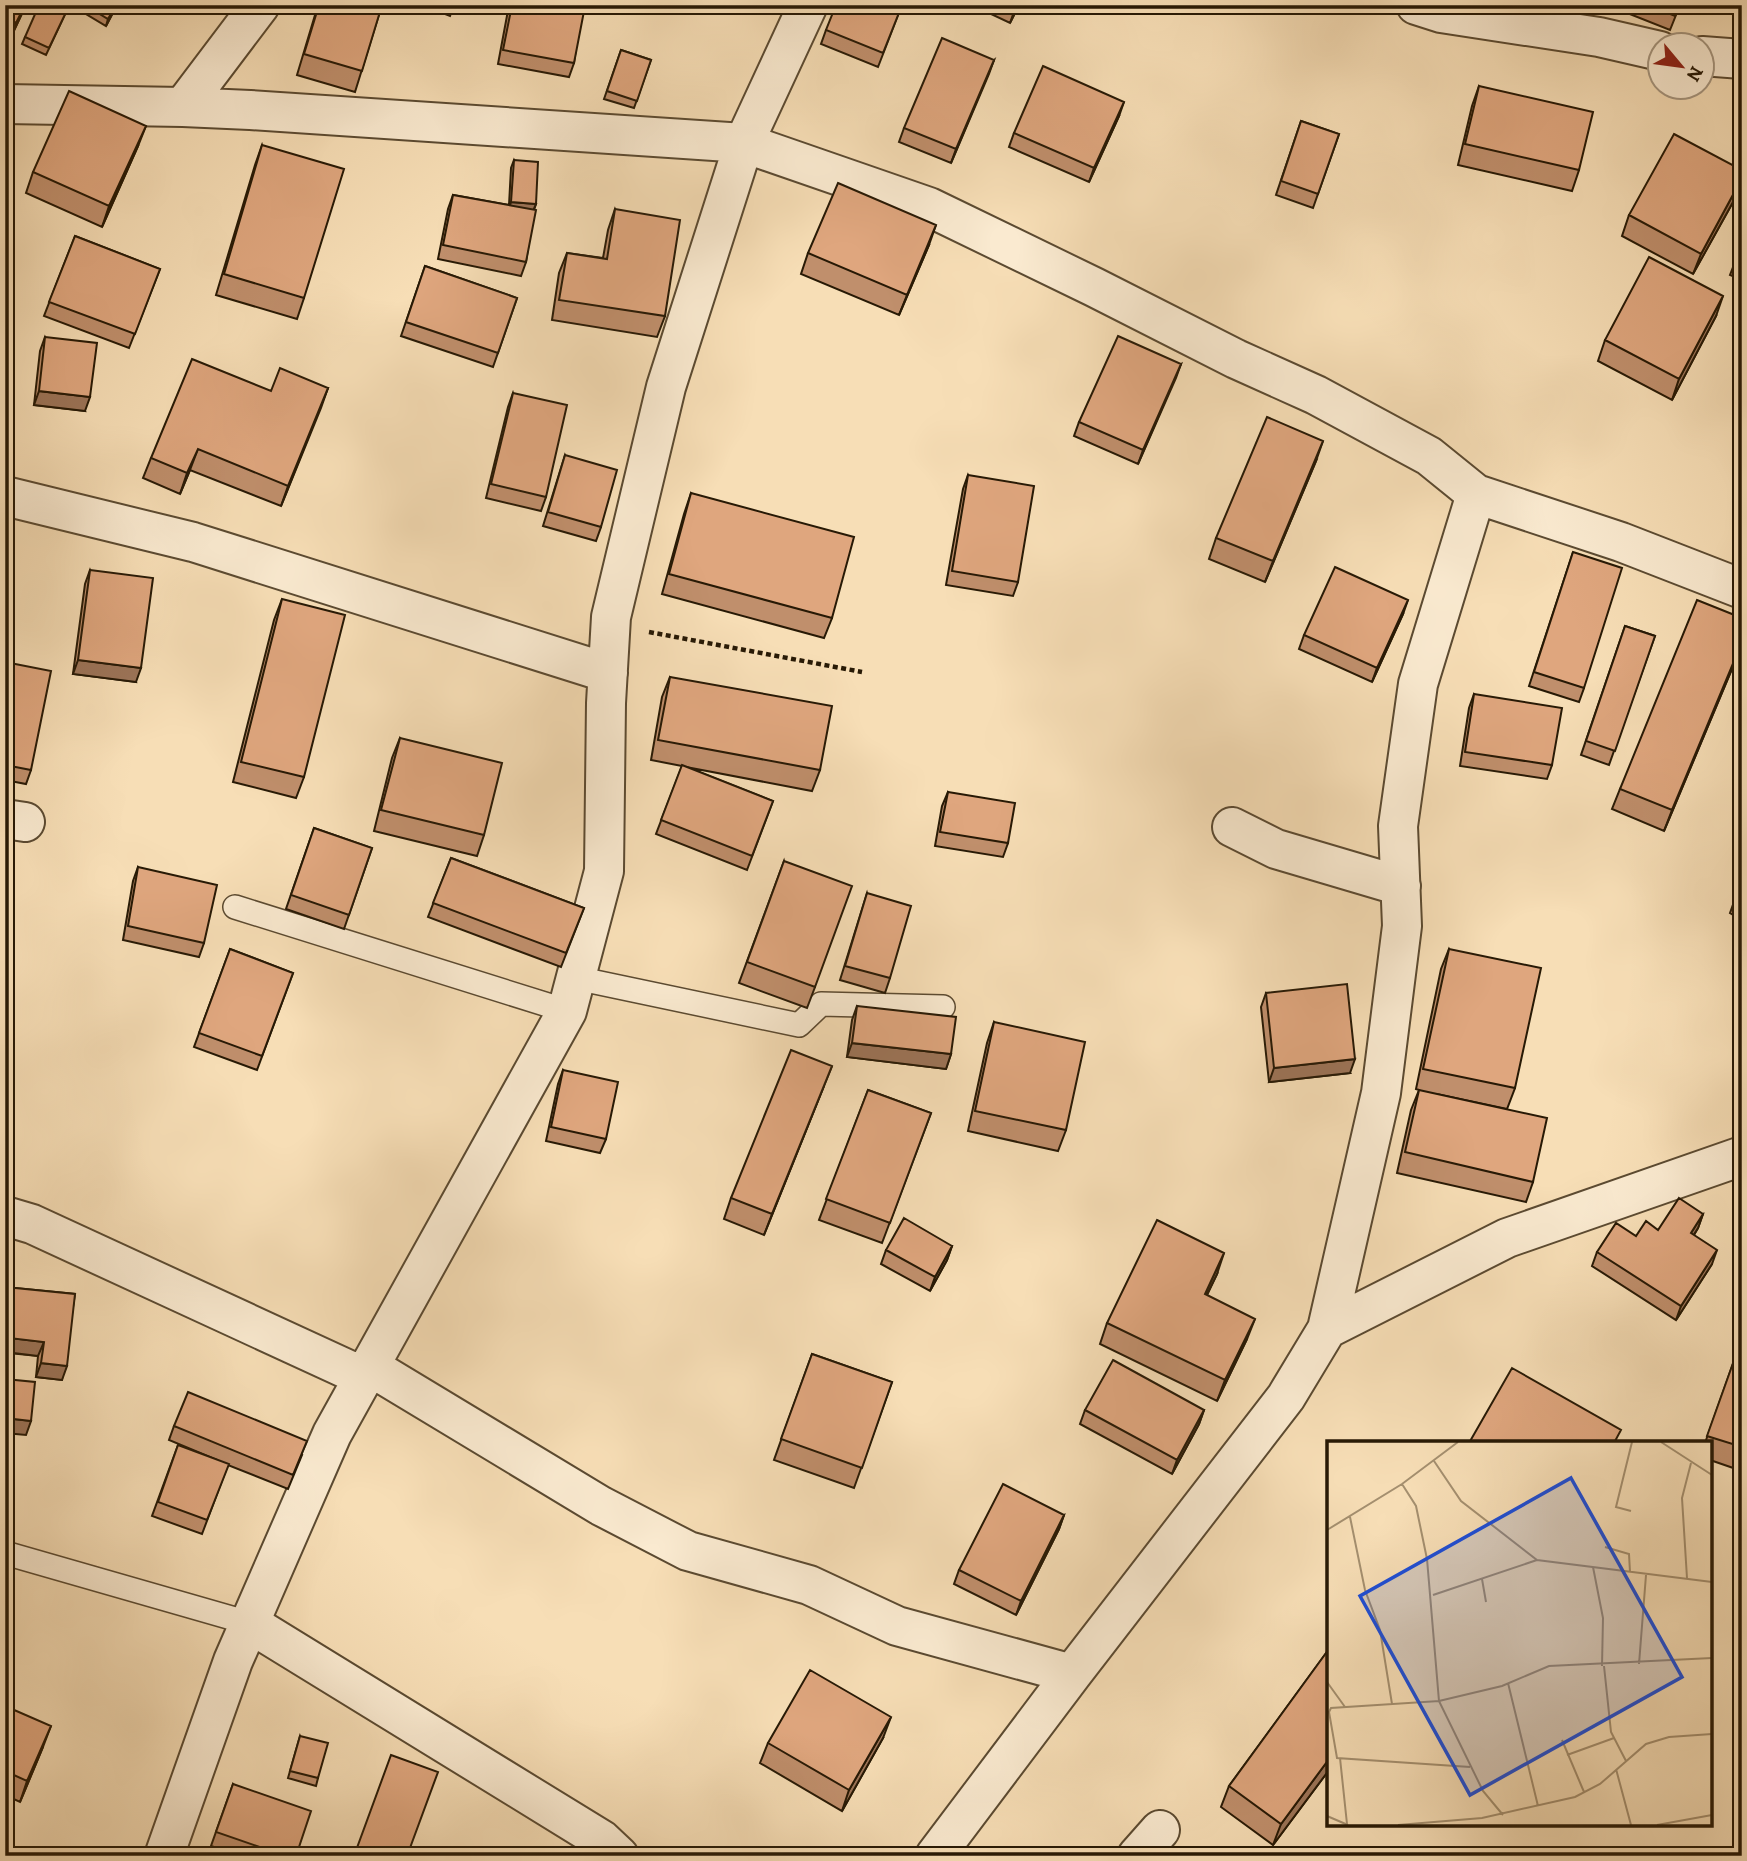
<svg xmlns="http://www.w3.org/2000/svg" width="1747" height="1861" viewBox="0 0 1747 1861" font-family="Alegreya,serif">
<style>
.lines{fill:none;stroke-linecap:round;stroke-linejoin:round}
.lane-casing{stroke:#5b4a31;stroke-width:26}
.street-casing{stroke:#5b4a31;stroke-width:42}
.path{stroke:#271905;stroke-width:4.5;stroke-dasharray:5 3.5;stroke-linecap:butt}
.lane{stroke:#faead0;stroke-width:23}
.street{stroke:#faead0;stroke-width:38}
.wall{fill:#c08f6c;stroke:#271905;stroke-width:2}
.shaded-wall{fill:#9c7458;stroke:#271905;stroke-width:2}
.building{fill:#dfa67e;stroke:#271905;stroke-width:2}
.inset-road{fill:none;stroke:#a48f6f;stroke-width:2}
.view{fill:#1d4ed8;fill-opacity:0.15;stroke:#1d4ed8;stroke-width:3.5}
.inset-edge{fill:none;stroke:#271905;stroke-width:3.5}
</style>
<rect width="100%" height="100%" fill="#f7deb6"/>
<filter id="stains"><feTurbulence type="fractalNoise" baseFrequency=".00286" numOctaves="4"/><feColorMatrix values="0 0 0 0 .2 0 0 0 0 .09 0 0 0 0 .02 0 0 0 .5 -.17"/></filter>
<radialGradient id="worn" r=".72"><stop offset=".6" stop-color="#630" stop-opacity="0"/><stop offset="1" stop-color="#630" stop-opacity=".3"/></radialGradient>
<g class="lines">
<defs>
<path id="lane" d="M235,907L567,1011
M576,978L799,1025L821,1004L943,1007
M5,1553L249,1623"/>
<path id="street" d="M1416,5L1441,13L1599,37L1660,51
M1702,56L1742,59
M5,104L183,107L250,110L744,143L808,5
M183,107L260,5
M5,496L193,542L608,673
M5,819L25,822
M1232,827L1276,849L1401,886
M5,1216L32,1224L364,1377
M1327,1329L1381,1093L1402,926L1398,826L1418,684L1476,494
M369,1366L601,1506L688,1551L809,1585L897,1626L1072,1674
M249,1623L602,1840L619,1856
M164,1856L233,1661L332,1434L567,1011L604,871L606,703L611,617L666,387L744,143L929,207L1094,287L1236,359L1316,395L1429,456L1476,494L1621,542L1742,589
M935,1856L1072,1674L1286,1397L1327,1329L1507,1238L1742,1156
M1137,1856L1160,1830"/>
</defs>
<use href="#lane" class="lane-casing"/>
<use href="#street" class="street-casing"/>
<path class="path" d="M649,632L862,672"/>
<use href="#lane" class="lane"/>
<use href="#street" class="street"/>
</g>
<path class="wall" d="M5,5H26L11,37L5,34Z
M77,5H117L106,26L76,8Z
M318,5H382L355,92L297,75Z
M422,5H454L450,16Z
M509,5H582L574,63L569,77L498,64Z
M902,5L878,67L821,44L826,30Z
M972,5H1019L1010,23Z
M1607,5H1680L1670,30Z
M68,8L46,55L22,44L25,37Z
M621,50L651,60L634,108L604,99Z
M994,60L951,163L899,142L904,128Z
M1479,86L1579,170L1572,191L1458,165L1472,106Z
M1119,116L1089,182L1009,147L1014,133Z
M1301,121L1339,134L1313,208L1276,195Z
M262,145L304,298L297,319L216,295L255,165Z
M138,146L102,227L26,193L33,172Z
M514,160L536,204L534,210L526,262L521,276L438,259L448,209L453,195L509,205L511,168Z
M1742,170V181L1738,193L1693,274L1622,236L1629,215Z
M615,209L665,316L657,337L552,320L559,273L567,253L603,258L608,230Z
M75,236L160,269L129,348L44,316Z
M1742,244V280L1730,275Z
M929,245L899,315L801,274L808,253Z
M425,266L517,298L493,367L401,336Z
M1716,316L1672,400L1598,361L1605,340Z
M45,337L85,411L34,405L40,351Z
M1181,364L1138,464L1074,436L1079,422Z
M328,388L281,506L190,470L180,494L143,478L151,458L271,391Z
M513,393L546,497L541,511L486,498L508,407Z
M565,455L601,527L596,541L543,526Z
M1316,461L1265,582L1209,559L1216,538Z
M968,475L1018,582L1013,596L946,585L963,489Z
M691,493L832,618L824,638L662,594L684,514Z
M1573,552L1584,688L1579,702L1529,686Z
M90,570L136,682L73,674L85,584Z
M282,599L304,777L296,798L233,782L274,620Z
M1403,614L1372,682L1299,649L1304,635Z
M1742,618V645L1664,831L1612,809L1620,789Z
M1625,626L1655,636L1609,765L1581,755Z
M5,662L31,770L26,784L5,780Z
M670,677L820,770L812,791L686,767L773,801L747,870L656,834L682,766L651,760L662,697Z
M1474,694L1552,765L1547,779L1460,766L1469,708Z
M400,738L484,835L477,856L374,831L392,758Z
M948,792L1008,843L1003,857L935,846L942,806Z
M314,828L372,848L344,929L286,909Z
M451,858L584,908L561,967L428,917Z
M784,861L815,987L807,1008L739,983Z
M138,867L204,943L199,957L123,940L133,881Z
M1742,888V920L1730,913L1735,899Z
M867,893L890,978L885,993L840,980Z
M230,949L293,973L257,1070L194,1047Z
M1449,949L1515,1088L1507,1109L1441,1095L1533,1182L1526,1202L1397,1173L1411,1110L1419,1090L1416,1089L1441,969Z
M1266,993L1350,1073L1269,1082L1261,1007Z
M857,1006L951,1054L946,1069L847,1057L852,1020Z
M994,1022L1066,1130L1058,1151L968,1131L987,1043Z
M563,1070L606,1139L600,1153L546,1141L558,1084Z
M824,1086L764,1235L724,1219L731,1198Z
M868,1090L931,1113L882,1243L819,1220Z
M1703,1214L1698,1228L1694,1235L1712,1264L1676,1320L1592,1266L1597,1252L1636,1236L1658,1230Z
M952,1246L947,1260L930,1291L881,1264L886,1250Z
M1217,1274L1207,1295L1247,1339L1217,1401L1100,1344L1107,1323Z
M5,1287L75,1294L62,1380L36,1377L38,1356L9,1353L5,1366Z
M1742,1338V1471L1710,1460V1443H1705Z
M812,1354L892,1382L854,1488L774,1460Z
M1085,1410H1204L1199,1424L1172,1474L1080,1424Z
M174,1426L302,1455L288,1489L228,1465L202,1534L152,1516L178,1445L217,1460L169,1440Z
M1064,1515L1059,1529L1016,1615L954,1584L959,1570Z
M1329,1649V1770L1273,1845L1221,1807L1229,1786Z
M5,1706L43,1747L20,1802L5,1795Z
M300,1736L318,1778L316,1786L288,1778Z
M883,1738L842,1811L760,1763L768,1743Z
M233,1784L296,1856H240L211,1846Z"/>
<path class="shaded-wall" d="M25,5H26L11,37L16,23Z
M116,5H117L106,26L108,19Z
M1017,5H1019L1010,23L1015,9Z
M994,60L989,74L951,163L956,149Z
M1124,102L1119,116L1089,182L1094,168Z
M146,126L138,146L102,227L109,206Z
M1742,178L1738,193L1693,274L1701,254Z
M511,202L536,204L533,211L509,209Z
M936,225L929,245L899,315L907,295Z
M1723,296L1716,316L1672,400L1679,379Z
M1181,364L1176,378L1138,464L1143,450Z
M328,388L321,408L281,506L288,486Z
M39,391L90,397L85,411L34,405Z
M1323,441L1316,461L1265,582L1273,561Z
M198,449L190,470L180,494L187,473Z
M1408,600L1403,614L1372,682L1377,668Z
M1742,642V645L1664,831L1672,810Z
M78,660L141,668L136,682L73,674Z
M852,1043L951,1054L946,1069L847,1057Z
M1355,1059L1350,1073L1269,1082L1274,1068Z
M832,1066L824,1086L764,1235L772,1214Z
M1703,1214L1698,1228L1686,1247L1691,1233Z
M952,1246L947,1260L930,1291L935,1277Z
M1717,1250L1712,1264L1676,1320L1681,1306Z
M1224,1253L1217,1274L1197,1315L1205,1294Z
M1255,1319L1247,1339L1217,1401L1225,1380Z
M10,1338L44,1342L38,1356L5,1352Z
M41,1363L67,1366L62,1380L36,1377Z
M1204,1410L1199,1424L1172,1474L1177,1460Z
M5,1418L31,1421L26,1435L5,1433Z
M1064,1515L1059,1529L1016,1615L1021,1601Z
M891,1717L883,1738L842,1811L849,1790Z
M51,1726L43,1747L20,1802L27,1781Z
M1329,1759V1770L1273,1845L1281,1824Z"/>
<path class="building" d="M5,5H25L16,23L5,18Z
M39,5H63L68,8L49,48L25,37Z
M85,5H116L108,19Z
M319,5H382L362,71L304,54Z
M512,5L585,6L574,63L503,50Z
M836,5H902L883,53L826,30Z
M1007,5H1017L1015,9Z
M1648,5H1679L1675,16Z
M942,38L994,60L956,149L904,128Z
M621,50L651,60L637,101L607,91Z
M1043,66L1124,102L1094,168L1014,133Z
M1479,86L1593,112L1579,170L1465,144Z
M69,91L146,126L109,206L33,172Z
M1301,121L1339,134L1318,194L1281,181Z
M1674,134L1742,170V178L1701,254L1629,215Z
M262,145L344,169L304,298L224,274Z
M514,160L538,162L536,204L511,202Z
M838,183L936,225L907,295L808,253Z
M453,195L536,210L526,262L443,245Z
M615,209L680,220L665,316L559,300L567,253L607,259Z
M75,236L160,269L135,334L49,302Z
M1742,244V256L1738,255Z
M1649,257L1723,296L1679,379L1605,340Z
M425,266L517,298L498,353L406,322Z
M1118,336L1181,364L1143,450L1079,422Z
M45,337L97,343L90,397L39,391Z
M192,359L271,391L280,368L328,388L288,486L198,449L187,473L151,458Z
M513,393L567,405L546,497L491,484Z
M1267,417L1323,441L1273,561L1216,538Z
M565,455L617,470L601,527L548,512Z
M968,475L1034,486L1018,582L952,571Z
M691,493L854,537L832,618L669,574Z
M1573,552L1622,568L1584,688L1534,672Z
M1335,567L1408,600L1377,668L1304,635Z
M90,570L153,578L141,668L78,660Z
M282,599L345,615L304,777L241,762Z
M1697,600L1742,618V642L1672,810L1620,789Z
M1625,626L1655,636L1615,751L1586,741Z
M5,662L51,671L31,770L5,765Z
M670,677L832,706L820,770L658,740Z
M1474,694L1562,708L1552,765L1465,752Z
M400,738L502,763L484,835L381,810Z
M682,765L773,801L752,856L661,820Z
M948,792L1015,803L1008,843L940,832Z
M314,828L372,848L349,915L291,895Z
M451,858L584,908L566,953L433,903Z
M784,861L852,886L815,987L747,962Z
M138,867L217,885L204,943L128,926Z
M1742,888V903L1735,899Z
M867,893L911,906L890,978L845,966Z
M230,949L293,973L262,1056L199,1033Z
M1449,949L1541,968L1515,1088L1423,1069Z
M1347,984L1355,1059L1274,1068L1266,993Z
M857,1006L956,1017L951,1054L852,1043Z
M994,1022L1085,1042L1066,1130L975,1111Z
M791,1050L832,1066L772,1214L731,1198Z
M563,1070L618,1082L606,1139L551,1127Z
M868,1090L931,1113L890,1223L826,1199Z
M1419,1090L1547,1118L1533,1182L1405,1152Z
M1679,1198L1703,1214L1691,1233L1717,1250L1681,1306L1597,1252L1616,1223L1636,1236L1646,1221L1658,1230Z
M904,1218L952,1246L935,1277L886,1250Z
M1157,1220L1224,1253L1205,1294L1255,1319L1225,1380L1107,1323Z
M5,1287L75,1294L67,1366L41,1363L44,1342L10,1338L9,1356H5Z
M1742,1338V1447L1707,1436Z
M812,1354L892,1382L862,1468L781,1439Z
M1113,1360L1204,1410L1177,1460L1085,1410Z
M1512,1368L1621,1430L1614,1443H1469Z
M5,1379L35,1382L31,1421L5,1418Z
M188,1392L307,1441L293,1475L174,1426Z
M178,1445L229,1464L207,1520L158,1502Z
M1003,1484L1064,1515L1021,1601L959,1570Z
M1329,1649V1759L1281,1824L1229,1786Z
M810,1670L891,1717L849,1790L768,1743Z
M5,1706L51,1726L27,1781L5,1771Z
M300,1736L328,1743L318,1778L290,1771Z
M391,1755L438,1772L407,1856H354Z
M233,1784L311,1811L296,1856H286L216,1832Z"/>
<g transform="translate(1327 1441)">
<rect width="385" height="385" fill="#f7deb6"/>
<path class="inset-road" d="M334,1L385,34M107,20L134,60L210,119L385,141M75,43L89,65L100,118L112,260L175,245L222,225L385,217M304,70L289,66L305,1M23,76L38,149L53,189L65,263M0,89L75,43L131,1M278,106L302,113L303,131M266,126L276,177L275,225M360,137L355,57L364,22M155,138L159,161M106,154L210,119M312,223L319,134M277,225L284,291L299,320M0,241L18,266M181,242L211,365M235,299L257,351M240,314L287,297M13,317L20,383M143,326L10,317L2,271L4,267L112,260L156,350L176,374M289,328L304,384M0,375L21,384M71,384L155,377L248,356L273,343L319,303L342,296L385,293M330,384L385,374"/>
<path class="view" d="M244,37L355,236L143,354L33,155Z"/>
<rect width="385" height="385" class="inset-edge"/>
</g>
<rect width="1747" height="1861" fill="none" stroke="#f7deb6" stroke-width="28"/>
<rect x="7" y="7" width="1733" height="1847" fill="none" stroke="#271905" stroke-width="3.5"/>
<rect x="14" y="14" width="1719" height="1833" fill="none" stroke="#271905" stroke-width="2"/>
<g transform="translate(1681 66) rotate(119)"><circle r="33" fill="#faead0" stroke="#a6967f" stroke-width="2"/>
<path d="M0-5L12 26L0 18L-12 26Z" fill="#8f2418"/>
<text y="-10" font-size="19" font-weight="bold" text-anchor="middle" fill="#271905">N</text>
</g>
<rect width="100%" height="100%" filter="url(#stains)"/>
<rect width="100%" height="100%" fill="url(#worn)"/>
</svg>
